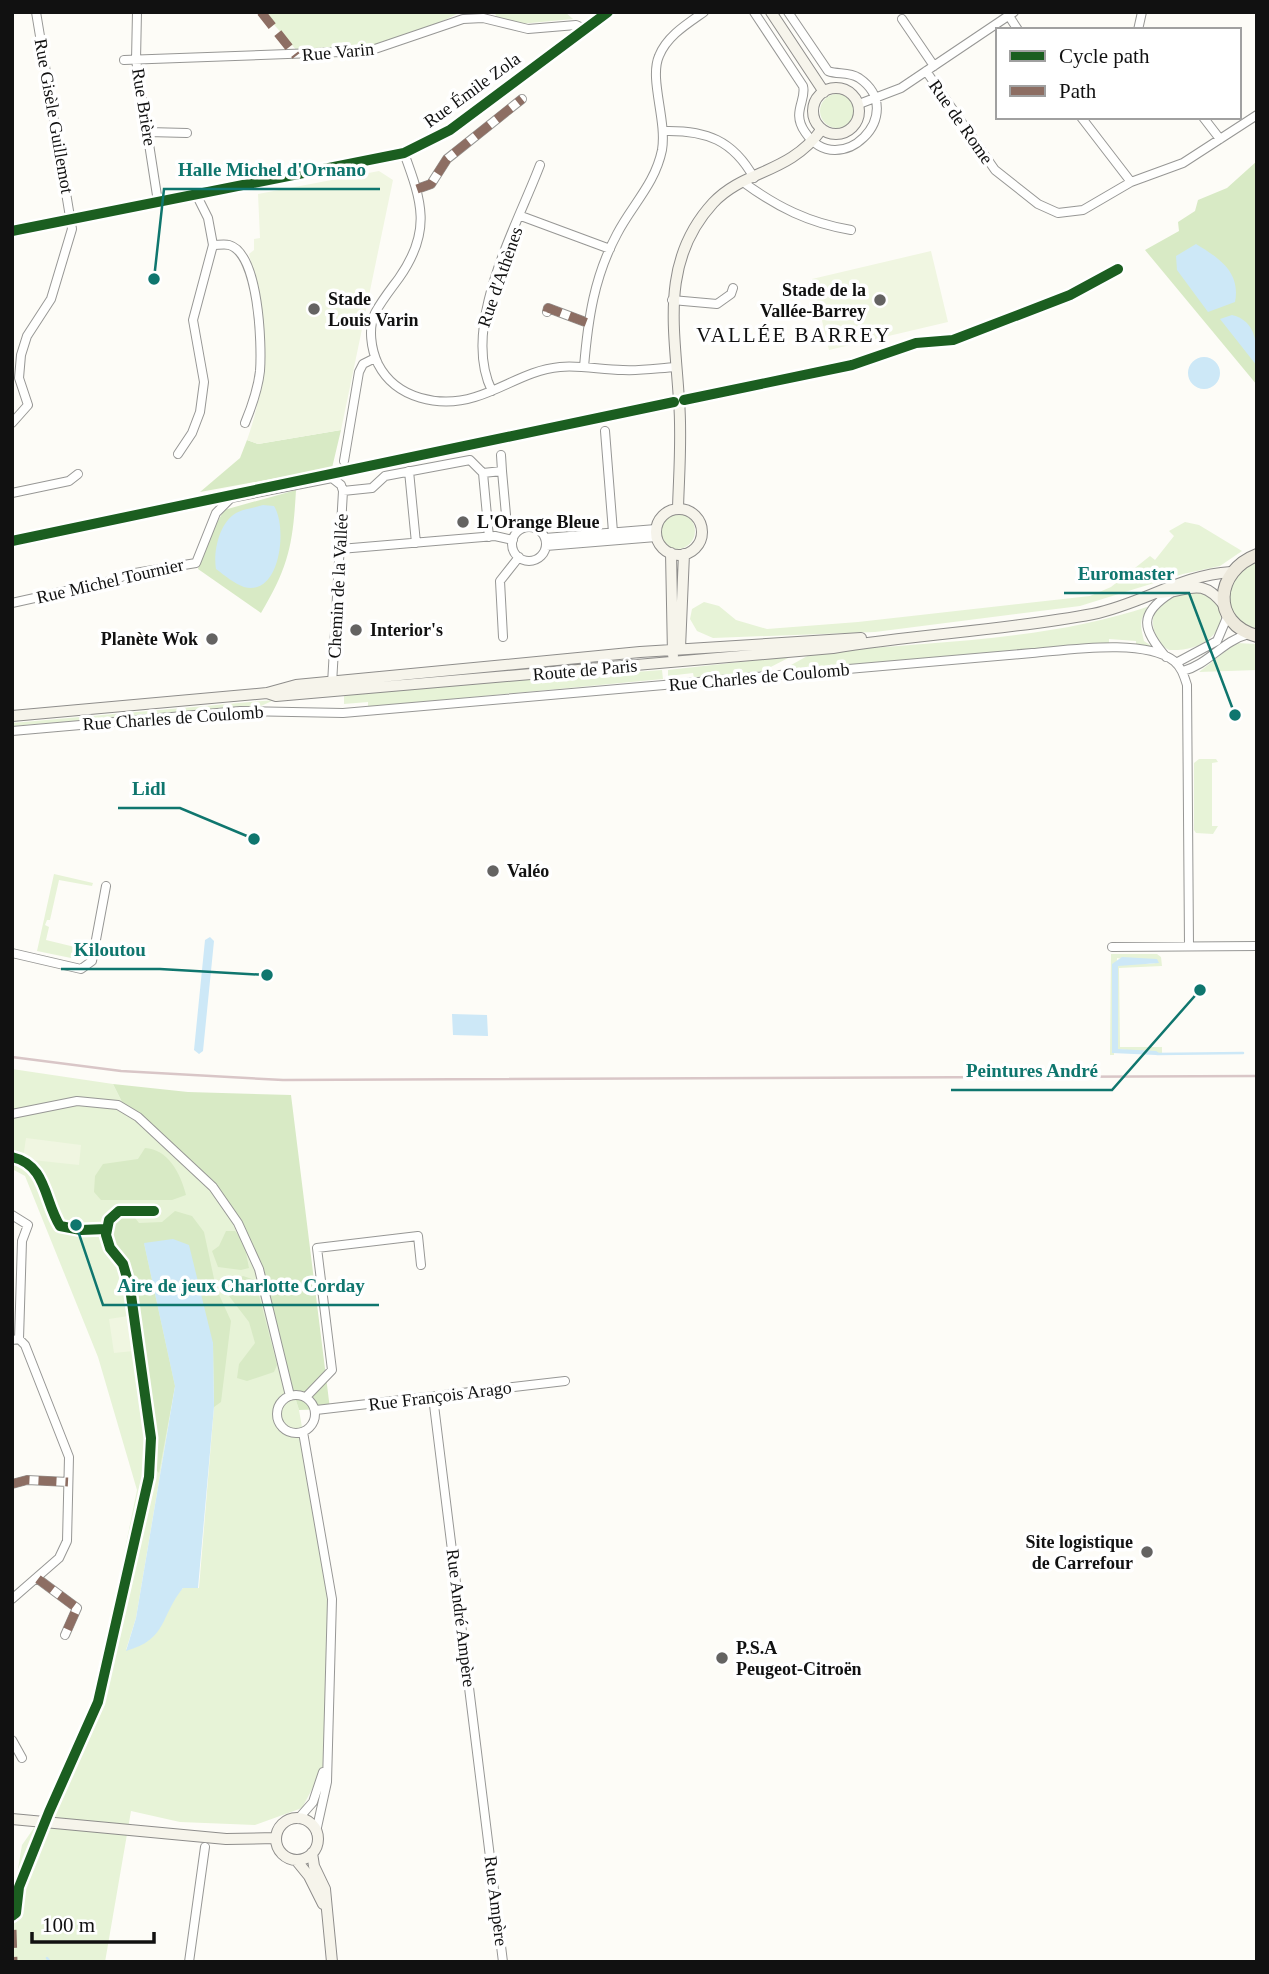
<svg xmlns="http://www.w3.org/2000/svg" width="1269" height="1974" viewBox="0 0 1269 1974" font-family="Georgia,serif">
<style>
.green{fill:#e7f3d7;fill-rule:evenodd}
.forest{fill:#d8eac5}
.pitch{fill:#f0f6e1}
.water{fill:#cde8f7}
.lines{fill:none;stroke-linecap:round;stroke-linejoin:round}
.stream{stroke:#cde8f7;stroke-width:2.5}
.street-casing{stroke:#979795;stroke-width:10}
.secondary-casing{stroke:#8e8d8b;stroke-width:12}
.primary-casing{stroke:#858482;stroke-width:14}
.street{stroke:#fffffe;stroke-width:8}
.secondary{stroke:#f6f4eb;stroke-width:10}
.primary{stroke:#ede9dc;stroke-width:12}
.rail{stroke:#d9c6c7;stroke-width:2.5}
.quiet{stroke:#8d6e63;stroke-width:9;stroke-dasharray:18 9;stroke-linecap:butt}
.cycleway-casing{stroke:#fff;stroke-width:15}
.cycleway{stroke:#1b5e20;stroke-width:10}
.poi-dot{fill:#646362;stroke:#fff;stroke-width:2.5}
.labels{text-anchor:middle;stroke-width:7;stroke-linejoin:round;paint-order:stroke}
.street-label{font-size:18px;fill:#111;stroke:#fff}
.poi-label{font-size:18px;font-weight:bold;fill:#111;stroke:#fff;text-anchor:start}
.quarter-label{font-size:21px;letter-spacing:2px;fill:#111;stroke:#fff}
.leader{fill:none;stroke:#0f766e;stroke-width:2.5}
.callout-dot{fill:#0f766e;stroke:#fff;stroke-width:2.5}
.callout-label{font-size:19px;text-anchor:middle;font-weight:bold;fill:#0f766e;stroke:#fff;stroke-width:7;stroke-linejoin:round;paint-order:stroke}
</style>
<rect width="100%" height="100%" fill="#fdfcf7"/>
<path class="green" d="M263,12H461L418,33L376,46L298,52Z
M495,12H565L573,19L520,24L496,17Z
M820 111a17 17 0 1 1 34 0a17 17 0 1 1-34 0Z
M659 531a18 18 0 1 1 36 0a18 18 0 1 1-36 0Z
M1185,522L1199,525L1242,551L1220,566L1183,574L1080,606L875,632L713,638L697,631L690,619L692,609L704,602L719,606L736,620L767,629L858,622L1090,596L1111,587L1150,556L1155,560L1174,536L1169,531Z
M1257,563V631C1251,628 1242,625 1237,620C1219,600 1232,568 1257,563Z
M1193,592C1238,598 1227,652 1169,650C1155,643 1147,620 1158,607C1166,596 1181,594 1193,592Z
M1150,606C1139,618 1140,625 1144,641L1153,647L1136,644V641L1109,639V643L782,670L811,654L822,652C931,642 1046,641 1150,606Z
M1236,643L1257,644V670L1199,672Z
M792,656L763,671L694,678L693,673L668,676V670Z
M662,670L663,679L368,707V702L344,704V693Z
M274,700L261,706L12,726V723Z
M1199,759H1216L1218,762L1212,763V826H1218L1213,834L1196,833L1194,830V763Z
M54,874L93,883L92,886L59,880L50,920H47L45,925L49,927L46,940L79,948L76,959L37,951Z
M1111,954H1157L1161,957L1162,966L1119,968L1120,1047H1162V1054L1118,1049V966L1122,963L1156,964L1117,958L1114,1055H1110Z
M12,1069L113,1084L125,1108L225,1202L243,1232L299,1410L332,1599L326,1763L302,1808L255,1825L180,1822L131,1811L105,1962H12V1904L22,1845L43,1815L92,1711L137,1490L98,1357L25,1176L12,1169ZM213,1343L214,1407L199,1588H183L126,1650L136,1618L175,1386Z"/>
<path class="forest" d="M1257,161V385L1145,250L1179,231L1178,222L1195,211L1198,200L1227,188Z
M341,430L332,468L200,492L240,458L247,440L258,444Z
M296,490C293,544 289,566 261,613L198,569L204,546L224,510Z
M113,1084L188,1092L291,1095L330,1409L299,1410L243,1232L225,1202L125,1108Z
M145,1148C168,1149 181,1174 186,1195L172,1200H101L94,1192L95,1176L103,1164L138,1159Z
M175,1211L192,1216L204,1232L216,1288L231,1321L221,1402L214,1407L213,1343L144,1243L175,1386L159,1473L154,1468V1427L133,1282C126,1263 115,1248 110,1230L119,1215L132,1214L139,1223L162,1222Z
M226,1231H235L244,1243L249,1268L241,1270L218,1267L212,1251L219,1246Z
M243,1276L255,1280L277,1365L274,1372L247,1381L237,1378L239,1364L255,1343L249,1322L229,1296L230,1283Z"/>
<path class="pitch" d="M379,171L393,180L341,430L258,444L247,440C270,377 265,318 249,254L254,250V239L260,238L258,194Z
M931,251L948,322L829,350L812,279Z
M26,1138L81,1145L79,1165L23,1159Z
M128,1316L133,1351L114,1353L109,1319Z"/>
<path class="water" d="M1196,244C1219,258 1241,272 1235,302L1208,312L1177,270L1176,256Z
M1232,315C1257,321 1257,345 1257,366L1220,319Z
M1188 373a16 16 0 1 1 32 0a16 16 0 1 1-32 0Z
M263,505L274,506C288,528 280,597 244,587C235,584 224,575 216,569C213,552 219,523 236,513C243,509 254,508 263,505Z
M210,937L214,941L203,1051L199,1054L194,1050L205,940Z
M1122,957L1157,959L1159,963L1118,966V1049L1156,1051L1159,1053L1156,1055L1112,1053V964Z
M452,1014L487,1015L488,1036L453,1035Z
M173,1239L189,1245L213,1343L214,1407L198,1588H183C160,1616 168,1639 126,1651L136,1618L175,1386L144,1243Z"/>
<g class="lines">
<path class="stream" d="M1157,1054L1243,1053
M47,1958L50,1962"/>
<defs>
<path id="street" d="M137,12L136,60L158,202
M754,12L803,86C807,100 791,112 805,132C839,183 910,113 859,78C848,71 838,75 828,71L788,12
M1009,16L1018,30
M902,19L934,66
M1138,30L1142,12
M124,60L369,51L463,19L483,18L528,29L576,25L585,29
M926,71L995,170L1038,204L1058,213L1083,210L1131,182L1183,163L1257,115
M859,104L901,88L1014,12
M1081,117L1131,182
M1203,117L1220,139
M664,131C706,130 733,140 754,178
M148,132L187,133
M404,153C422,202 432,231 399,278C391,289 382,300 375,313C368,328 371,349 378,364C396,399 440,408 475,397C505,388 528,370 560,367C581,365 602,370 623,370C641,371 659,368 676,367
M743,182C777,207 809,223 851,230
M417,189L431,184L447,159L522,99
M521,216L610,249
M213,245C218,245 225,244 229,245C259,253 262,345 260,371C258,389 252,406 245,423
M672,300L717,304L731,294L733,288
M547,312L548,308L588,323
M584,367C588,319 594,277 617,234C632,205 655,184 662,150C667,120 649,79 659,56C667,36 687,24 704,12
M492,391C460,327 516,228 540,165
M12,423L28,405L19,378L21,355L27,336L51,299L72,229L36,12
M605,431L613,532
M178,454L192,433L200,412L204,382L193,320L213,245L208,218L196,194
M501,455L502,471
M344,461L359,372L363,364L375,358
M409,471L416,543
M483,473L502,471L506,515
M343,491L372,488L385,476L470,460L483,473L489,537
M12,493L69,481L78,474
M512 544a17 17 0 1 1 34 0a17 17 0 1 1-34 0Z
M545,538L656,529
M546,546L656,537
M340,549L495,536L513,540
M12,603L111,581L129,574L196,563L216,513L231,498L332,478L341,485L343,491L332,684
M503,637L500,581L519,557
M1166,657C1142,629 1138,614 1171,593
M1176,663L1217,641L1228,615
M1183,671C1209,664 1222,641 1249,634
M12,731L240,711L343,713L1032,653C1068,650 1145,638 1174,661C1182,668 1184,676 1187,685L1189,946
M1112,947L1257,946
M12,953L81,969L92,961L106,886
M12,1114L77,1101L118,1105L138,1117L213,1187L238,1223L259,1269L290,1396
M12,1215L28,1225L22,1241L19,1339
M12,1340L19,1339L25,1345L69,1457L67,1541L59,1558L12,1599
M277 1414a19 19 0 1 1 38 0a19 19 0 1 1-38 0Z
M306,1397L332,1370L317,1248L418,1236L421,1265
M433,1397L503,1962
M316,1410L565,1381
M303,1432L332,1599L327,1782L316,1832
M12,1484L27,1480L68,1482
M38,1579L77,1608L65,1635
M12,1740L22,1758
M298,1819L313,1802L323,1772
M189,1962L205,1847"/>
<path id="secondary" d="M771,12L824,92
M813 111a23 23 0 1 1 46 0a23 23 0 1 1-46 0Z
M12,231L404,153L450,130L608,12
M678,508C679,473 682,437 679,401C675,330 659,262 713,203C745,169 788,175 822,129
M656 532a23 23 0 1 1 46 0a23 23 0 1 1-46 0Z
M671,553L673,655
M1158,593C1189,592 1200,575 1224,605
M680,648L684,554
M267,693L276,696L833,648C920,634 1008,630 1093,614C1142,604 1181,575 1231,572
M12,716L267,693L296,685L640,652L861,638
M276 1839a21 21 0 1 1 42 0a21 21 0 1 1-42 0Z
M12,1819L226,1839L276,1838
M312,1853L314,1866L325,1889L332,1962
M296,1860L309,1876L323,1904"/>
<path id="primary" d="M1257,555C1215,571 1210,623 1257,636"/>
</defs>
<use href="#street" class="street-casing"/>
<use href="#secondary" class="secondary-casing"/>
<use href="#primary" class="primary-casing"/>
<use href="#street" class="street"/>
<use href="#secondary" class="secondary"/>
<use href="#primary" class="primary"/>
<path class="rail" d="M12,1057L121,1071L283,1080L1257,1076"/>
<path class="quiet" d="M261,12L296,56
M417,189L431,184L447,159L522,99
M547,312L548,308L588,323
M12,1484L27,1480L68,1482
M38,1579L77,1608L65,1635
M12,1930L13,1962"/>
<defs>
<path id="cycleway" d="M12,231L404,153L450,130L608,12
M684,400L852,365L916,343L953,340L1070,295L1118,269
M12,541L674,402
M12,1157C47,1165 44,1201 60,1226L81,1230L106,1229
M12,1916L16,1913L19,1887L49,1812L98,1702L149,1477L151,1438L130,1288L123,1264L110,1248L106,1235L109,1220L119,1211H154"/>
</defs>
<use href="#cycleway" class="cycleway-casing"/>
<use href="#cycleway" class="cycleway"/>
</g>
<g class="poi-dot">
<circle cx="880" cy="300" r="7"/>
<circle cx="314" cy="309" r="7"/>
<circle cx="463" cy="522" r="7"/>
<circle cx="356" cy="630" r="7"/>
<circle cx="212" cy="639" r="7"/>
<circle cx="493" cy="871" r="7"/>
<circle cx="1147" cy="1552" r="7"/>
<circle cx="722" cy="1658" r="7"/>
</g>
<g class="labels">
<g class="street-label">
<text transform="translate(338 52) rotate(-5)" y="6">Rue Varin</text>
<text transform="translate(472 90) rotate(-36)" y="6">Rue Émile Zola</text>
<text transform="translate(144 107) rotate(81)" y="6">Rue Brière</text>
<text transform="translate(54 116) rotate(80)" y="6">Rue Gisèle Guillemot</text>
<text transform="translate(961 122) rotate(55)" y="6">Rue de Rome</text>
<text transform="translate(500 277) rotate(-71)" y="6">Rue d'Athènes</text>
<text transform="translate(110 581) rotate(-13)" y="6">Rue Michel Tournier</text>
<text transform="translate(338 586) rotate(-87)" y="6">Chemin de la Vallée</text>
<text transform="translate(585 670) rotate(-5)" y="6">Route de Paris</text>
<text transform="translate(759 677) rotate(-5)" y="6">Rue Charles de Coulomb</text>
<text transform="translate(173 718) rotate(-4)" y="6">Rue Charles de Coulomb</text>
<text transform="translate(440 1396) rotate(-7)" y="6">Rue François Arago</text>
<text transform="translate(461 1618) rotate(83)" y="6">Rue André Ampère</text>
<text transform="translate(496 1901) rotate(83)" y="6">Rue Ampère</text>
</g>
<g class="poi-label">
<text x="866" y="296" text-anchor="end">Stade de la<tspan x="866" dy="21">Vallée-Barrey</tspan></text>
<text x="328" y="305">Stade<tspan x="328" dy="21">Louis Varin</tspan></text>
<text x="477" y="528">L'Orange Bleue</text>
<text x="370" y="636">Interior's</text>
<text x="198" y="645" text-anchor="end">Planète Wok</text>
<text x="507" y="877">Valéo</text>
<text x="1133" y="1548" text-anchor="end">Site logistique<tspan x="1133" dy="21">de Carrefour</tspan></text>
<text x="736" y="1654">P.S.A<tspan x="736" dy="21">Peugeot-Citroën</tspan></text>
</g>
<g class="quarter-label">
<text x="794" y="342">VALLÉE BARREY</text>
</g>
</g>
<path class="leader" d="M154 279L164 189H380M1235 715L1189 593H1064M254 839L180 808H118M267 975L160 969H61M1200 990L1112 1090H951M76 1225L103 1305H379"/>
<g class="callout-dot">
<circle cx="154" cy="279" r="7"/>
<circle cx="1235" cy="715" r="7"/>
<circle cx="254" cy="839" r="7"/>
<circle cx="267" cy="975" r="7"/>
<circle cx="1200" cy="990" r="7"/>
<circle cx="76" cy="1225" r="7"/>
</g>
<g class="callout-label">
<text x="272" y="176">Halle Michel d'Ornano</text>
<text x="1126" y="580">Euromaster</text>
<text x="149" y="795">Lidl</text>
<text x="110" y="956">Kiloutou</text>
<text x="1032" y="1077">Peintures André</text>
<text x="241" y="1292">Aire de jeux Charlotte Corday</text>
</g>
<rect width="1269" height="1974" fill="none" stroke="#111111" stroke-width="28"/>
<rect x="996" y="28" width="245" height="91" fill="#ffffff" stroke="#a0a0a0" stroke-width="2"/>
<rect x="1010" y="51" width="35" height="10" fill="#1b5e20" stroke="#a0a0a0" stroke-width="2"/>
<text x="1059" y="63" font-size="21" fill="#111111">Cycle path</text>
<rect x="1010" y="86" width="35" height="10" fill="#8d6e63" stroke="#a0a0a0" stroke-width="2"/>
<text x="1059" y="98" font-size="21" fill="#111111">Path</text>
<path d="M32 1932v10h122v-10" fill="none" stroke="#111111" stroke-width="3.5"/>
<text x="42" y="1932" font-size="21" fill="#111111" stroke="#ffffff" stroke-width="5" paint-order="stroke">100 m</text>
</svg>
